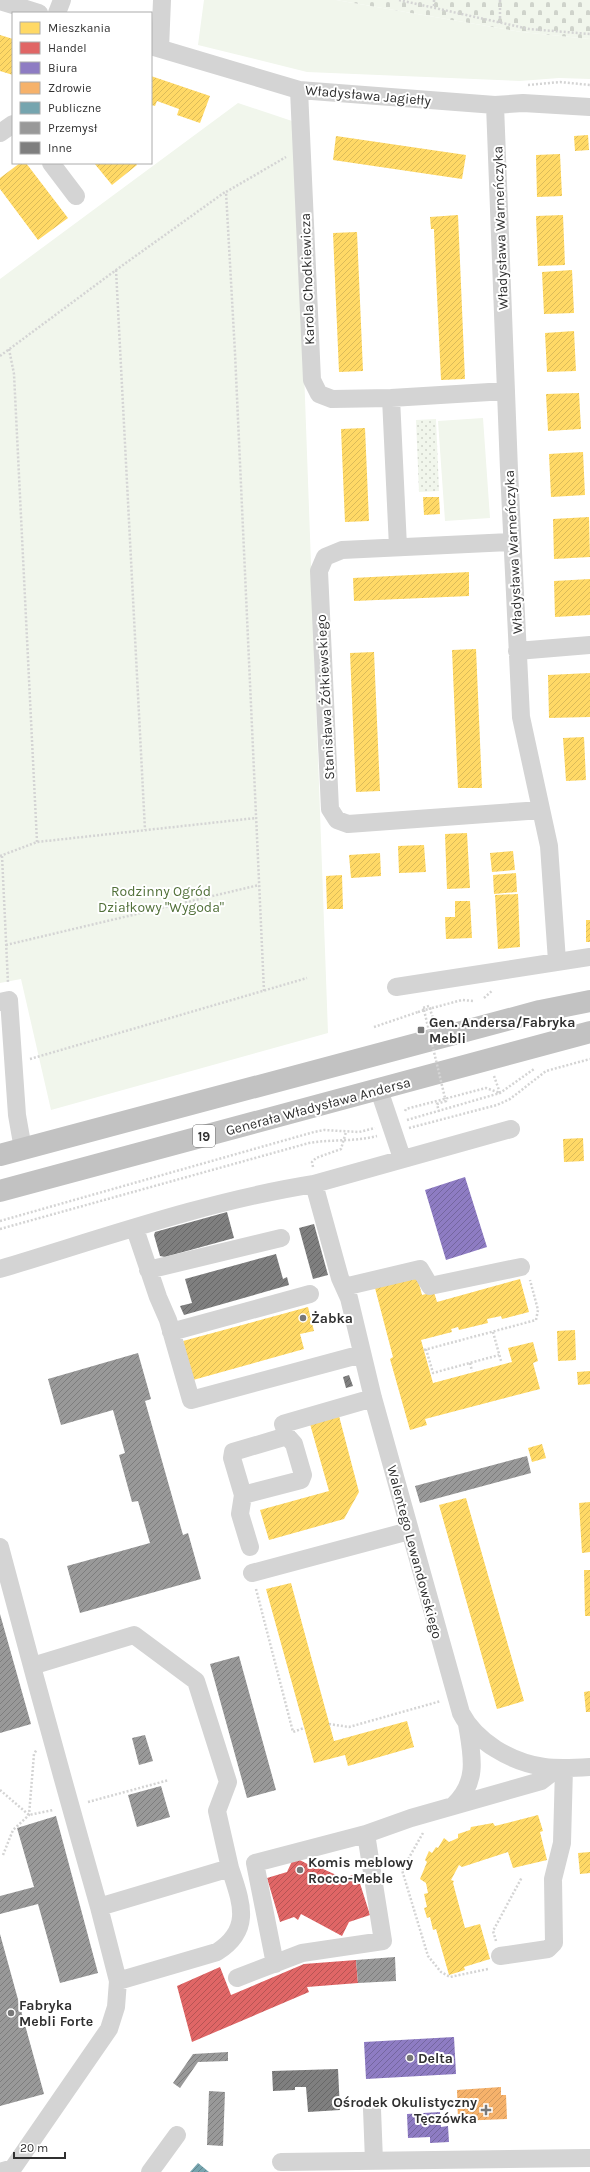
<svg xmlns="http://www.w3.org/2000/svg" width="590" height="2172" viewBox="0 0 590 2172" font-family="Karla,sans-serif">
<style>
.green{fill:#f1f6ec}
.cemetery{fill:url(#cemetery-stones)}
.park{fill:url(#park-dots)}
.homes{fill:url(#homes-hatch)}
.shops{fill:url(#shops-hatch)}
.offices{fill:url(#offices-hatch)}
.health{fill:url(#health-hatch)}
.public{fill:url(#public-hatch)}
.industry{fill:url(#industry-hatch)}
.building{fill:url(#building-hatch)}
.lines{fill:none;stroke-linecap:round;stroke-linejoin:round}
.path{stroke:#d4d4d4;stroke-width:2.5;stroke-dasharray:2 2;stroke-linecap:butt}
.minor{stroke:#d4d4d4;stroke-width:18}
.highway{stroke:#c2c2c2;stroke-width:22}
.path-bridge{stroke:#d4d4d4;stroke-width:2.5;stroke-dasharray:2 2;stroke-linecap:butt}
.poi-dot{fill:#787878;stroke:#fff;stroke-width:1.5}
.labels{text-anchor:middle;stroke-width:4;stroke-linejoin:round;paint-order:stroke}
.shield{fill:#fff;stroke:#6e6e6e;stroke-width:1}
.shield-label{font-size:13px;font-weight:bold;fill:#303030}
.street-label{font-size:14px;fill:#303030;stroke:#fff}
.park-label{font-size:14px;fill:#517039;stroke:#fff}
.poi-label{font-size:14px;font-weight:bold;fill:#303030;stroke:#fff;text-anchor:start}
</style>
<defs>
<pattern id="cemetery-stones" width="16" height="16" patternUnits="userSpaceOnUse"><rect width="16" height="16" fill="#f1f6ec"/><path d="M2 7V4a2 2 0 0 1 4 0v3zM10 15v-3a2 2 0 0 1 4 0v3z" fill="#cfd3cb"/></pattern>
<pattern id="park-dots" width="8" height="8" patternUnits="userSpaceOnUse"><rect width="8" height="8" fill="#f1f6ec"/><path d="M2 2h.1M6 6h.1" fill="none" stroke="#cfd3cb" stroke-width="1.8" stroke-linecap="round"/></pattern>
<pattern id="homes-hatch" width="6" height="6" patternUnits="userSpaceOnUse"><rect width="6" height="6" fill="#ffd966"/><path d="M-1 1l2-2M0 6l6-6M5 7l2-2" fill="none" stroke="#dbbb59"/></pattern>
<pattern id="shops-hatch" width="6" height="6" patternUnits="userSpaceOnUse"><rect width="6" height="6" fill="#e06666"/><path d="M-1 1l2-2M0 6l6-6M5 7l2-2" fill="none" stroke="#b65454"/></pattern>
<pattern id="offices-hatch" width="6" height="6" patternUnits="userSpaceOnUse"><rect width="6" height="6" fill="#8e7cc3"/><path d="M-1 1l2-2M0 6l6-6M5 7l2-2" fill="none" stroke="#74669f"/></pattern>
<pattern id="health-hatch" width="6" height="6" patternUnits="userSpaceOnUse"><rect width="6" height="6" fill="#f6b26b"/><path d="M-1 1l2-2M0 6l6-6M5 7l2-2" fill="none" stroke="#d3995d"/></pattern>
<pattern id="public-hatch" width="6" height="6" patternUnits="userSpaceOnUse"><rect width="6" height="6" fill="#76a5af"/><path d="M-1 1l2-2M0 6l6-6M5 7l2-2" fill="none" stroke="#61878f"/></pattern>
<pattern id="industry-hatch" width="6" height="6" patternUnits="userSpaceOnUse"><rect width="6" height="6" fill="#999"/><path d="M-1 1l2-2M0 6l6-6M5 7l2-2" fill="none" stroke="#7d7d7d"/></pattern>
<pattern id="building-hatch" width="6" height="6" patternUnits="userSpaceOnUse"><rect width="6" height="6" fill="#7f7f7f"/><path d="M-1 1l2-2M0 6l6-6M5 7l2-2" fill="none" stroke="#686868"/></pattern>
</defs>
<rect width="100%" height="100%" fill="#fff"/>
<path class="green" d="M204,0H336L521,32L590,39V79L559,78L520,81L307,72L198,45Z
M238,103L295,122L328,1033L51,1110L21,979L0,983V279Z
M483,418L490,518L445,521L438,421Z"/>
<path class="cemetery" d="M336,0H590V39L521,32Z"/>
<path class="park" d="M436,419L439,491L419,492L416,420Z"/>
<path class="homes" d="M0,35L13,39V75L0,71Z
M151,76L210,96L200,123L177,115L179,109L157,101L155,106L151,105Z
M588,135L589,150L575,151L574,136Z
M336,136L466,155L462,179L333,160Z
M560,154L562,196L537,197L536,155Z
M20,163H26L68,218L38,240L0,189V178Z
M94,163H136L137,165L112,185Z
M458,215L465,379L441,380L434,231V229H431L430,217Z
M563,215L565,265L538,266L536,216Z
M357,232L363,371L339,372L333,233Z
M572,270L574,313L544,314L542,272Z
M574,331L576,371L547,372L545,333Z
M579,393L581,429L548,431L546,394Z
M365,428L369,521L345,522L341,429Z
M583,452L585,495L551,497L549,454Z
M423,497H439L440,514L424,515Z
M589,517L590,557L554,559L553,519Z
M469,572V596L354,601L353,578Z
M590,579V615L555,617L554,581Z
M476,649L482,788H458L452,650Z
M374,652L380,791L356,792L350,653Z
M590,673V717L549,718L548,675Z
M584,737L586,780L566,781L563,738Z
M467,833L470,888L447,889L445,834Z
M424,845L426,872L399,873L398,846Z
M513,851L515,870L492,872L490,853Z
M380,853L381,876L351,878L349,855Z
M516,873L517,892L494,894L493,875Z
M342,875L343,909H327L326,876Z
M518,894L520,947L498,949L495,895Z
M455,901H470L472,938L446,939L445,917H455Z
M586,920H590V942H586Z
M583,1138L584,1161L564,1162L563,1139Z
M417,1276L422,1295L434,1292L437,1302L520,1279L529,1312L502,1319L501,1316L487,1319L488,1323L459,1330L458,1327L451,1329L452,1332L421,1340L433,1383L512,1362L508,1348L533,1342L538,1361L533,1363L540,1389L425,1419L427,1425L410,1430L390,1359L393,1357L375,1288Z
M308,1307L314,1331L300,1334L304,1349L193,1380L183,1341Z
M575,1330L576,1360L558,1361L557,1331Z
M590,1371V1384L578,1385L577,1372Z
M339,1416L359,1492L344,1519L269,1540L260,1510L329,1491L310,1424Z
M542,1444L546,1458L532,1462L528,1448Z
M466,1498L524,1701L497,1709L439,1505Z
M590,1502V1552L582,1553L579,1503Z
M584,1570H590V1616H585Z
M291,1583L334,1741L407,1721L414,1747L348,1766L345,1755L314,1763L266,1589Z
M590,1691V1712H586L584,1692Z
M538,1815L543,1831L540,1832L547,1860L513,1868L508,1852L462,1867L459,1865L451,1880L454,1881L453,1883L465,1928L480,1924L490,1959L464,1967L465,1970L449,1975L436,1929L433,1930L430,1917L427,1918L424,1908L427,1907L424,1894L428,1893L426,1883L420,1879L427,1862L425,1860L429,1851L432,1853L436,1847L438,1848L444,1838L449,1842L458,1838V1834L470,1830L471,1827L493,1823L495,1826Z
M590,1852V1873L580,1874L578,1853Z"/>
<path class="shops" d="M294,1857L315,1868L319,1861L326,1865L323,1869L343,1878L357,1874L370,1915L349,1922L342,1936L301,1914L298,1920L294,1917L280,1922L267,1878L287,1872Z
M356,1960L358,1983L307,1987L309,1992L192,2042L177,1986L220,1967L231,1995L304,1964Z"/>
<path class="offices" d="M465,1177L487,1247L446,1260L425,1190Z
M454,2037L456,2074L366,2079L364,2042Z
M440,2112L441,2127L448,2126L449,2142L430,2143V2137L408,2138L407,2114Z"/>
<path class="health" d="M501,2087V2095H506L507,2119L458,2121L457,2090Z"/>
<path class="public" d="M198,2163L209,2172H190Z"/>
<path class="industry" d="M138,1353L151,1399L145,1401L183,1535L188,1533L201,1579L80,1613L67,1566L150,1543L138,1501L132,1502L119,1455L125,1453L113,1410L61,1425L48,1379Z
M527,1456L531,1473L420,1503L415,1486Z
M0,1614L31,1724L0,1733Z
M239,1656L276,1790L247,1798L210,1664Z
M145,1735L153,1761L139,1765L132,1738Z
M161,1786L170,1817L137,1827L128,1795Z
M56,1816L98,1973L60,1983L38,1904L0,1914V1896L34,1887L17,1828Z
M0,1934L44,2094L0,2106Z
M395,1957L396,1981L358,1983L356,1960Z
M228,2052V2061L198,2062L180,2088L173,2083L193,2054Z
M209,2091L225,2092L223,2146L207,2145Z"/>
<path class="building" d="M227,1212L234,1238L165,1257L160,1256L154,1235L155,1232Z
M314,1224L328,1275L313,1279L299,1228Z
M276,1254L283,1279L287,1277L289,1285L184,1315L180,1306L192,1303L185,1279Z
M349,1375L353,1386L346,1388L343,1377Z
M338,2069L340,2110L308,2112L306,2087H295V2090L273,2091L272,2071Z"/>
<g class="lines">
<path class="path" d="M399,0L529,29L590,34
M434,0V7
M500,0V23
M528,85L560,82L590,85
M116,270L145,830
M9,349L14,374L37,842
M0,356L116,270L225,192
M0,856L37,842L256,818
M2,856L8,983
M6,945L259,885
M264,991L235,353L226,192L286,157
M484,998L493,990
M432,1008L462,1000L474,1001
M424,1010L422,1008L429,1006L433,1018
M374,1027L418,1012
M30,1059L307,978
M494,1076L500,1093
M405,1111L406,1109L486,1088L500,1093
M439,1112L437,1104L446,1101L445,1098
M407,1120L500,1093L534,1069
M409,1128L497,1105L510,1099L546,1071L590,1059
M313,1167L312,1162L316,1158L341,1149L346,1132
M0,1221L314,1132L324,1130L359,1132L375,1128
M0,1229L309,1143C332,1139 354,1142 377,1136
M493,1332L501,1361
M426,1349L433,1373L499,1355
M424,1350L536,1320L538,1310L530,1280
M470,1363L472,1371
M256,1589L293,1732L304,1728
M329,1724L349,1727L441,1701
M0,1790L29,1815L53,1810
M88,1802L169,1780
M423,1833L402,1870L428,1956L441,1972L450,1977L488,1969
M3,1855L13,1830L29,1815L34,1754L37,1749
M496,1941L493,1931L522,1877"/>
<path class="minor" d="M0,1L39,13
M57,13L62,0
M151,46L299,90L495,105L523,103L590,107
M160,49L162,0
M299,90L312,380L319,394L332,399L391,398L506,391
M495,105L509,470L521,717L549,846L557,961
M0,133L13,124
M51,163L76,196
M391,398L398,547
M512,542L342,550L325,557L319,571L330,809L337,820L348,824L541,810
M517,651L590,645
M396,987L590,957
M0,1002L9,1000L17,1115L23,1149
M379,1090L402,1158
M314,1184L511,1129
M135,1229L158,1297L168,1320L191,1400L362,1354
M0,1269C103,1238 207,1201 314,1184L340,1278L349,1298L373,1398L461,1713C476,1742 511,1762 544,1767C559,1769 575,1768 590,1767
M148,1270L281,1238
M344,1287L420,1269L430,1286L521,1267
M171,1332L310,1294
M243,1495L301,1480L303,1475L294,1444L287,1436
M0,1547C32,1668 65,1788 99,1907L230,1868L217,1811L228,1782L196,1681L134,1635L32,1666
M250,1547L240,1514L243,1495L232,1458L233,1452L287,1436L283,1424L373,1398
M252,1573L409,1531
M454,1805C479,1781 472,1755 467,1724
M500,1956L548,1949L554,1943L553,1879L562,1843L564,1768
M275,1964L255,1863L366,1834L411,1818L541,1781L558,1768
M237,1978L302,1953L383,1941L366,1834
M118,1981L217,1952C253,1929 241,1902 230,1868
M372,2109L374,2161
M281,2162L590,2158
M0,2172L13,2168L109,2029L116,2007L118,1981L99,1907
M150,2172L177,2135"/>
<path class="highway" d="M0,1155L540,1011L590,1001
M0,1191L590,1032"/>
<path class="path-bridge" d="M424,1010L445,1098
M418,1012L432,1008"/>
</g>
<g class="poi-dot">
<rect x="417" y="1026" width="8" height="8" rx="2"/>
<circle cx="303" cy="1318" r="4"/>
<circle cx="300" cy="1870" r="4"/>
<circle cx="11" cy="2013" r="4"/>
<circle cx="410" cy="2058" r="4"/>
<path d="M484 2104h4v4h4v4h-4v4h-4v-4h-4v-4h4z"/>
</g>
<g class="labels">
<rect class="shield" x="193" y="1125" width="22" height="22" rx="3"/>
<g class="shield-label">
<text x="204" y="1141">19</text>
</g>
<g class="street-label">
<text transform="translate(368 95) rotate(5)" y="5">Władysława Jagiełły</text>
<text transform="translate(500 228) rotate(-92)" y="5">Władysława Warneńczyka</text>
<text transform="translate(307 279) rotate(-92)" y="5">Karola Chodkiewicza</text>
<text transform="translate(513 552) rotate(-93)" y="5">Władysława Warneńczyka</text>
<text transform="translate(325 697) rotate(-93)" y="5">Stanisława Żółkiewskiego</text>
<text transform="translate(318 1106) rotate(-15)" y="5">Generała Władysława Andersa</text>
<text transform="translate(415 1552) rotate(75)" y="5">Walentego Lewandowskiego</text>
</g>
<g class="park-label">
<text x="161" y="896">Rodzinny Ogród<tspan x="161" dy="16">Działkowy "Wygoda"</tspan></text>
</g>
<g class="poi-label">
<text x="429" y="1027">Gen. Andersa/Fabryka<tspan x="429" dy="16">Mebli</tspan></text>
<text x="311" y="1323">Żabka</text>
<text x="308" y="1867">Komis meblowy<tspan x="308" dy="16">Rocco-Meble</tspan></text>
<text x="19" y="2010">Fabryka<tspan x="19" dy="16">Mebli Forte</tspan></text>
<text x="418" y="2063">Delta</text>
<text x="477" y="2107" text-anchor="end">Ośrodek Okulistyczny<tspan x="477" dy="16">Tęczówka</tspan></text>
</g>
</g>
<rect x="12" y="12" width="140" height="152" fill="#ffffff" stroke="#acacac"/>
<rect x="20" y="22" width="20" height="12" fill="#ffd966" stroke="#acacac"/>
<text x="48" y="32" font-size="12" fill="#303030">Mieszkania</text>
<rect x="20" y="42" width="20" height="12" fill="#e06666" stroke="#acacac"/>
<text x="48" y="52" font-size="12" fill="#303030">Handel</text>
<rect x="20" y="62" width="20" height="12" fill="#8e7cc3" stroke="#acacac"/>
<text x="48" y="72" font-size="12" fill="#303030">Biura</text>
<rect x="20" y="82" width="20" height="12" fill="#f6b26b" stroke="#acacac"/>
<text x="48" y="92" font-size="12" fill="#303030">Zdrowie</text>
<rect x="20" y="102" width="20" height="12" fill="#76a5af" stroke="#acacac"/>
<text x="48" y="112" font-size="12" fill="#303030">Publiczne</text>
<rect x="20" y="122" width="20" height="12" fill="#999999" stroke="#acacac"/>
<text x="48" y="132" font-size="12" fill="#303030">Przemysł</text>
<rect x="20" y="142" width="20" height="12" fill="#7f7f7f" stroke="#acacac"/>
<text x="48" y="152" font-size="12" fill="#303030">Inne</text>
<path d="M14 2152v6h51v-6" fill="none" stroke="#303030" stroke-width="2"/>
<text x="20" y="2152" font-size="12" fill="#303030" stroke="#ffffff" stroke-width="3" paint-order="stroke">20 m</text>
</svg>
